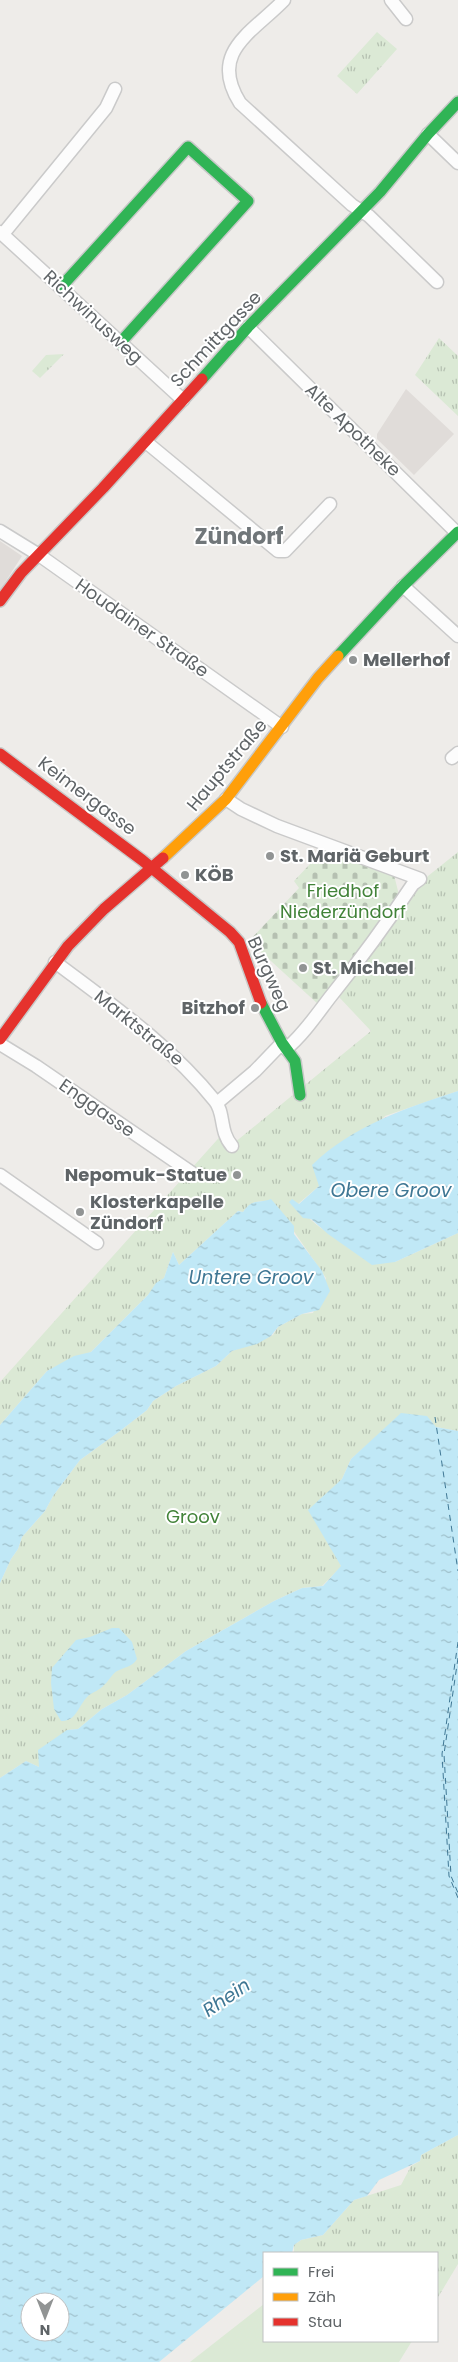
<svg xmlns="http://www.w3.org/2000/svg" width="458" height="2362" viewBox="0 0 458 2362" font-family="Poppins,sans-serif">
<style>
.education{fill:#e0dcd9}
.grass{fill:#dbe9d5}
.cemetery{fill:url(#cemetery-stones)}
.park{fill:url(#park-tufts)}
.water{fill:url(#water-ripples);fill-rule:evenodd}
.lines{fill:none;stroke-linecap:round;stroke-linejoin:round}
.ferry{stroke:#3f7794;stroke-width:1;stroke-dasharray:6 5;stroke-linecap:butt}
.street-casing{stroke:#cacaca;stroke-width:15}
.fast-casing{stroke:#c8c9c8;stroke-width:14}
.slow-casing{stroke:#c8c9c8;stroke-width:14}
.jam-casing{stroke:#c8c9c8;stroke-width:14}
.street{stroke:#fcfcfc;stroke-width:12}
.fast{stroke:#30b455;stroke-width:11}
.slow{stroke:#ff9f0a;stroke-width:11}
.jam{stroke:#e5322d;stroke-width:11}
.poi-dot{fill:#919494;stroke:#fff;stroke-width:2}
.labels{text-anchor:middle;stroke-width:4;stroke-linejoin:round;paint-order:stroke}
.street-label{font-size:18px;fill:#5f6467;stroke:#fff}
.poi-label{font-size:18px;font-weight:bold;fill:#5f6467;stroke:#fff;text-anchor:start}
.park-label{font-size:18px;fill:#428339;stroke:#fff}
.water-label{font-size:19px;font-style:italic;fill:#3f7794;stroke:#fff}
.district-label{font-size:22px;font-weight:bold;fill:#707679;stroke:#fff}
</style>
<defs>
<pattern id="cemetery-stones" width="16" height="16" patternUnits="userSpaceOnUse" patternTransform="scale(1.25)"><rect width="16" height="16" fill="#dbe9d5"/><path d="M2 7V4a2 2 0 0 1 4 0v3zM10 15v-3a2 2 0 0 1 4 0v3z" fill="#b5c0b1"/></pattern>
<pattern id="park-tufts" width="24" height="20" patternUnits="userSpaceOnUse" patternTransform="scale(1.25)"><rect width="24" height="20" fill="#dbe9d5"/><path d="M3 7l-1-3M5 7V3M7 7l1-3M15 17l-1-3M17 17v-4M19 17l1-3" fill="none" stroke="#b5c0b1"/></pattern>
<pattern id="water-ripples" width="26" height="14" patternUnits="userSpaceOnUse" patternTransform="scale(1.25)"><rect width="26" height="14" fill="#c0e8f6"/><path d="M2 4q2-2 4 0t4 0M15 11q2-2 4 0t4 0" fill="none" stroke="#9fc0cb"/></pattern>
</defs>
<rect width="100%" height="100%" fill="#eeece9"/>
<path class="education" d="M406,389L454,434L414,475L377,439V434Z
M0,541L22,556L0,590Z"/>
<path class="grass" d="M264,2304V2341H412L399,2362H190Z"/>
<path class="cemetery" d="M324,845L393,871L400,899L319,1005L249,941L299,888L294,881L311,863L309,861Z"/>
<path class="park" d="M377,32L397,49L357,94L337,76Z
M439,338L458,356V416L415,375Z
M64,354L40,378L32,371L46,355Z
M458,852V1091L385,1116L319,1186L298,1204C318,1237 362,1248 395,1262L458,1233V1431L436,1427L375,1438L351,1459L342,1479L331,1491L341,1567L322,1586L302,1588L274,1601L186,1651L127,1695L102,1709L78,1729L67,1730L39,1767L26,1761L0,1778V1583L11,1559L18,1549L22,1537L45,1511L53,1496L80,1460L120,1431L147,1410L153,1401L176,1386L216,1366L232,1351L267,1338L273,1335L278,1327L302,1314L313,1313L326,1278L293,1230L269,1201C257,1201 251,1201 243,1212L238,1211L179,1265L173,1252L164,1278L148,1295L91,1352L47,1371L0,1425V1382L225,1131L234,1143L371,1031L338,996L428,876Z
M458,2135V2264L437,2299V2253H294V2245L301,2240L323,2235L354,2200L401,2185L411,2166L420,2161L421,2155Z"/>
<path class="water" d="M458,1091V1233L395,1262L372,1265L328,1234L311,1219L303,1218L289,1202L292,1199L299,1204L319,1186L312,1165C352,1126 406,1108 458,1091Z
M271,1199L294,1226V1234L322,1271L330,1291L319,1310L302,1314L278,1327L271,1336L257,1344L232,1351L216,1366L176,1386L153,1401L147,1410L120,1431L80,1460L53,1496L45,1511L22,1537L18,1549L11,1559L0,1583V1425L47,1371L74,1356L91,1352L148,1295L156,1283L164,1278L173,1252L179,1265L238,1211L243,1212C253,1198 257,1204 271,1199Z
M401,1413L427,1416L436,1427L458,1431V2135L421,2155L420,2161L379,2180L367,2196L354,2200L323,2235L301,2240L294,2245L292,2253H264V2276L159,2362H0V1778L26,1761L39,1767L38,1750L67,1730L78,1729L102,1709L127,1695L186,1651L274,1601L302,1588L323,1586L341,1566L308,1510L342,1479L351,1459ZM30,2302H60V2332H30Z
M112,1628H119L132,1642L137,1659C132,1667 125,1667 117,1671C111,1675 109,1681 104,1685C100,1690 93,1692 88,1696C78,1706 76,1722 61,1721L54,1709L51,1683L52,1668L76,1640L90,1637Z"/>
<g class="lines">
<path class="ferry" d="M435,1417L458,1571
M458,1642L442,1754L449,1876L458,1898
M458,1658L444,1754L451,1876L458,1893"/>
<defs>
<path id="street" d="M284,0C252,33 208,52 240,103L352,205L369,216L437,282
M391,0L406,19
M428,134L458,163
M0,232L183,400
M3,234L106,108L115,89
M248,327L457,533
M146,442L278,551H285L330,504
M0,531L39,555L282,727
M403,586L458,636
M452,758L458,753
M226,799L241,809L277,826L420,879
M55,962C112,1005 170,1045 215,1101C225,1113 219,1131 232,1146
M0,1044L36,1066L192,1173
M286,1049C304,1034 317,1014 331,996C360,960 387,923 413,884L420,879
M217,1103L255,1071L282,1043
M0,1175L97,1243"/>
<path id="fast" d="M61,287L188,147L248,201L120,343
M202,379L248,327L380,192L428,134L458,102
M338,656L403,586L458,532
M261,1003L282,1043L295,1061L300,1095"/>
<path id="slow" d="M163,858L226,799L318,678L338,656"/>
<path id="jam" d="M0,601L21,573L103,488L202,379
M0,754L142,860L230,932L239,942L261,1003
M0,1039L68,946L104,909L163,858"/>
</defs>
<use href="#street" class="street-casing"/>
<use href="#fast" class="fast-casing"/>
<use href="#slow" class="slow-casing"/>
<use href="#jam" class="jam-casing"/>
<use href="#street" class="street"/>
<use href="#fast" class="fast"/>
<use href="#slow" class="slow"/>
<use href="#jam" class="jam"/>
</g>
<g class="poi-dot">
<circle cx="353" cy="660" r="5"/>
<circle cx="270" cy="856" r="5"/>
<circle cx="185" cy="875" r="5"/>
<circle cx="303" cy="968" r="5"/>
<circle cx="255" cy="1008" r="5"/>
<circle cx="237" cy="1175" r="5"/>
<circle cx="80" cy="1212" r="5"/>
</g>
<g class="labels">
<g class="street-label">
<text transform="translate(93 317) rotate(43)" y="6">Richwinusweg</text>
<text transform="translate(216 339) rotate(-47)" y="6">Schmittgasse</text>
<text transform="translate(353 430) rotate(44)" y="6">Alte Apotheke</text>
<text transform="translate(142 628) rotate(35)" y="6">Houdainer Straße</text>
<text transform="translate(227 765) rotate(-50)" y="6">Hauptstraße</text>
<text transform="translate(87 796) rotate(37)" y="6">Keimergasse</text>
<text transform="translate(269 974) rotate(66)" y="6">Burgweg</text>
<text transform="translate(139 1028) rotate(39)" y="6">Marktstraße</text>
<text transform="translate(97 1108) rotate(35)" y="6">Enggasse</text>
</g>
<g class="poi-label">
<text x="363" y="666">Mellerhof</text>
<text x="280" y="862">St. Mariä Geburt</text>
<text x="195" y="881">KÖB</text>
<text x="313" y="974">St. Michael</text>
<text x="245" y="1014" text-anchor="end">Bitzhof</text>
<text x="227" y="1181" text-anchor="end">Nepomuk-Statue</text>
<text x="90" y="1208">Klosterkapelle<tspan x="90" dy="21">Zündorf</tspan></text>
</g>
<g class="park-label">
<text x="343" y="897">Friedhof<tspan x="343" dy="21">Niederzündorf</tspan></text>
<text x="193" y="1523">Groov</text>
</g>
<g class="water-label">
<text x="391" y="1197">Obere Groov</text>
<text x="251" y="1284">Untere Groov</text>
<text transform="translate(226 1997) rotate(-34)" y="7">Rhein</text>
</g>
<g class="district-label">
<text x="239" y="544">Zündorf</text>
</g>
</g>
<rect x="263" y="2252" width="175" height="90" fill="#ffffff" stroke="#bfc1c2"/>
<rect x="273" y="2268" width="25" height="8" fill="#30b455" stroke="#bfc1c2"/>
<text x="308" y="2277" font-size="15" fill="#5f6467">Frei</text>
<rect x="273" y="2293" width="25" height="8" fill="#ff9f0a" stroke="#bfc1c2"/>
<text x="308" y="2302" font-size="15" fill="#5f6467">Zäh</text>
<rect x="273" y="2318" width="25" height="8" fill="#e5322d" stroke="#bfc1c2"/>
<text x="308" y="2327" font-size="15" fill="#5f6467">Stau</text>
<g transform="translate(45 2317) rotate(180)"><circle r="24" fill="#ffffff" stroke="#bfc1c2"/>
<path d="M0-4L9 19L0 12L-9 19Z" fill="#919494"/>
<text y="-8" font-size="14" font-weight="bold" text-anchor="middle" fill="#5f6467">N</text>
</g>
</svg>
